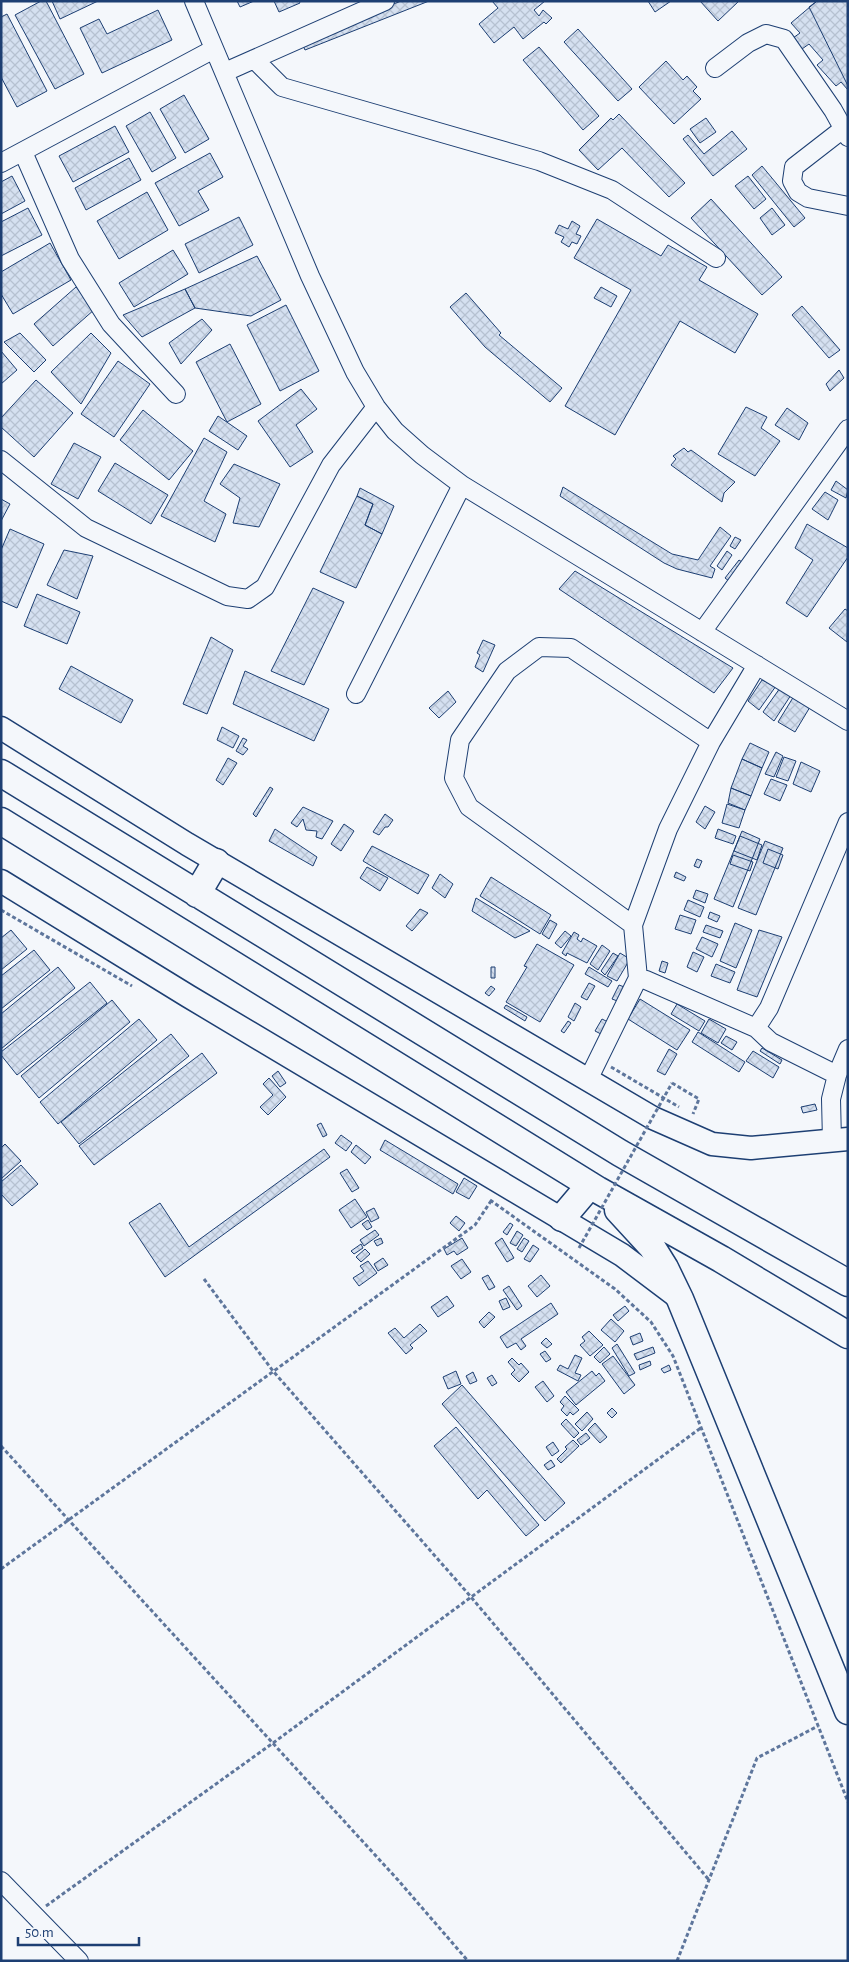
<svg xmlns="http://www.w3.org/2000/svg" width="849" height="1962" viewBox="0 0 849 1962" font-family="'Alegreya Sans',sans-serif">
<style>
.building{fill:url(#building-cross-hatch);stroke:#1d3f73}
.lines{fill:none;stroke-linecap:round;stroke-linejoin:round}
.minor-casing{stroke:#1d3f73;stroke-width:20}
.major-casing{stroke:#1d3f73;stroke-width:25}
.highway-casing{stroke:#1d3f73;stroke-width:29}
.path{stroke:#5e769c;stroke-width:3;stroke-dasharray:4 2.5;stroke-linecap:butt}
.minor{stroke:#f4f7fb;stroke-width:18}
.major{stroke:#f4f7fb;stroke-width:22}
.highway{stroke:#f4f7fb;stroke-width:26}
.path-bridge{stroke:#5e769c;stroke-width:3;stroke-dasharray:4 2.5;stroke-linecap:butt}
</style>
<defs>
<pattern id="building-cross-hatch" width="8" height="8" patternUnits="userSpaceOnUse" patternTransform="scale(1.25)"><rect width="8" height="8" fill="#d5e0f0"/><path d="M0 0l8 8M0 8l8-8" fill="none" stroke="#b6c1d1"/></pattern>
</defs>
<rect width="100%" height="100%" fill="#f4f7fb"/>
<path class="building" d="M41,1H46L84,74L55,89L15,15Z
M52,1H98L60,19Z
M237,1H254L240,7Z
M274,1H299L300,3L279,12Z
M401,1H429L305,50L301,41Z
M492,1H545L534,10L539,16L543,10L552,18L546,24L544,22L523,39L514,27L494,43L479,24L498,8Z
M648,1H671L655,12Z
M700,1H739L718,21Z
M817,1H848V86L809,7Z
M817,1H848V90L841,82L836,86L817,65L823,60L809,44L802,49L793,38L800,33L791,23Z
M158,10L172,40L102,73L80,28L99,19L107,34Z
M7,14L47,91L17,107L1,77V17Z
M578,29L632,89L618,101L564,42Z
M539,47L599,116L583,130L523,60Z
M666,61L683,80L687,76L697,87L693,91L701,99L674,124L639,87Z
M184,95L209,139L185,153L160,109Z
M150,112L176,158L152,172L126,126Z
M619,114L685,183L669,197L622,148L598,170L579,150L611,118L613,120Z
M706,118L716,132L700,143L690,129Z
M115,126L129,152L73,182L59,156Z
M732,131L747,149L713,176L683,139L688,135L704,154Z
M210,153L223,177L198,191L209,210L179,226L155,183Z
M129,158L141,180L86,210L75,188Z
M762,166L805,218L794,227L752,175Z
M12,176L25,201L1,214V182Z
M748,176L766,199L754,209L735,186Z
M147,192L168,230L119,259L97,221Z
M711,199L782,277L762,295L691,218Z
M28,208L42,235L1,256V222Z
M772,208L785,225L772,235L760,218Z
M239,217L253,245L199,273L185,244Z
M597,219L661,256L668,245L707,267L699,280L758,314L735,353L680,321L615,435L565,406L631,290L574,258Z
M572,221L580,226L576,234L581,236L577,244L572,242L569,247L561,242L564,237L555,233L559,225L568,229Z
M50,243L71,280L13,314L1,294V272Z
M173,250L188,274L134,307L119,283Z
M257,256L281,300L251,316L195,308L185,289Z
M76,287L95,309L53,346L34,324Z
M601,287L617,296L611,307L594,298Z
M185,289L195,308L142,337L123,315Z
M466,293L501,333L499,335L562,388L550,402L485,347L450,307Z
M286,305L319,371L280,391L247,325Z
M802,306L840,350L829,358L792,315Z
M202,319L212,330L181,364L169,343Z
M20,333L46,360L34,372L4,342Z
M91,333L111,353L81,404L51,372Z
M230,344L261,404L227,422L196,362Z
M1,351L17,370L1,384Z
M118,361L150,384L114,437L81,414Z
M839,370L844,378L830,391L826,384Z
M36,380L73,413L34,457L1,427V418Z
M301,389L317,409L296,425L313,452L290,467L258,421Z
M746,407L767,417L761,428L780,441L755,476L718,454Z
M787,408L808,423L799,440L775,425Z
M143,410L193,451L169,480L120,440Z
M218,416L247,436L238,450L209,431Z
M204,438L227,452L204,501L226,514L215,542L161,516Z
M74,443L101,457L78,499L51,484Z
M684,448L688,452L691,450L735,482L724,493L722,502L671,465L676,459L673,456Z
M115,463L168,495L151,524L98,491Z
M234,464L280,484L259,527L233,523L240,498L220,484Z
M836,481L848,490L846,498L831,490Z
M563,487L672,554L698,560L720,527L731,536L710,566L715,569L712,578L677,569L664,563L560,496Z
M360,488L394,506L382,534L365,525L373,504L357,496Z
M825,492L838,500L828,520L812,509Z
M357,496L373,504L365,525L382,534L356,588L320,572Z
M1,499L10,504L1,521Z
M807,524L848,548V557L807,617L786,603L813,560L795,548Z
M10,529L44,544L17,608L1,601V550Z
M735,537L741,540L735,549L730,546Z
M64,550L93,556L77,599L47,585Z
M727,551L732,555L722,570L717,566Z
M739,560L742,562L729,581L725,578Z
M575,571L733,668L714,693L559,589Z
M313,588L344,602L304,685L271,671Z
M37,594L80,612L67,644L24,626Z
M845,609L848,611L847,642L829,628Z
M211,637L233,650L207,714L183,704Z
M483,640L495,645L483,672L475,667L480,655L477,653Z
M71,666L133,700L121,723L59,689Z
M245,671L329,709L314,741L233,704Z
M762,680L776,686L759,710L748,701Z
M780,688L791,695L774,721L763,712Z
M448,691L456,702L439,718L429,708Z
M794,696L810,707L795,732L778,722Z
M222,727L239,736L233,748L217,740Z
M243,738L247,740L243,746L248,749L243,755L236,751Z
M750,743L769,752L762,768L742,759Z
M776,752L783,756L774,777L765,774Z
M784,757L796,761L788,781L776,777Z
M228,758L237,763L223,785L216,780Z
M742,759L762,768L751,796L731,788Z
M801,762L820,771L811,792L793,784Z
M771,779L787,785L780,801L764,794Z
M270,787L273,789L256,817L253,814Z
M731,788L751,796L745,810L728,803Z
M727,804L745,810L739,828L722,823Z
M705,806L715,812L705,829L696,822Z
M303,807L333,821L322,839L316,837L317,831L306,830L303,819L297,827L291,823Z
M385,814L393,820L388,827H385L379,835L373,832Z
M344,824L354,831L341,851L331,844Z
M275,829L317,857L313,866L269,841Z
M718,829L736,836L733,844L715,838Z
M742,831L760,839L733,907L714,899Z
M740,836L762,845L757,860L734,851Z
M765,841L783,848L756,915L738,908Z
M372,846L429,875L418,894L363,861Z
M768,849L783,855L778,869L763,863Z
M733,855L753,862L750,871L730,864Z
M697,859L702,861L699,868L694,866Z
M367,867L388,878L380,891L360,878Z
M676,872L686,877L684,881L674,877Z
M440,874L453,884L445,898L432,888Z
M491,877L551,915L540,934L480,896Z
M696,890L708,894L705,903L693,898Z
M476,898L530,931L515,938L472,911Z
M688,900L704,907L700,917L684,910Z
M420,909L428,913L412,931L406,926Z
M710,912L720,916L717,922L708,918Z
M680,915L696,920L691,934L675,929Z
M550,920L557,924L549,939L542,934Z
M735,923L752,930L736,968L720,961Z
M706,925L723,931L720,938L703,932Z
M11,930L27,949L1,970V938Z
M759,930L782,937L757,997L737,990Z
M565,931L571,936L561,948L555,943Z
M574,932L579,935L577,939L581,942L583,938L597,946L587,963L567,953L566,956L562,953Z
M702,937L718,944L712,957L696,949Z
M537,944L574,965L540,1022L506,1002L527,967L524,966Z
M602,945L610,951L598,970L590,964Z
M34,950L50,970L1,1009V976Z
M693,952L704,957L697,972L687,967Z
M613,953L618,956L605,975L601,971Z
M620,953L630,959L617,981L607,976Z
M662,961L668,963L665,973L659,971Z
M716,964L735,972L730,983L711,976Z
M58,967L75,988L1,1049V1014Z
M491,967H495V978H491Z
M589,967L612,981L608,987L585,974Z
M90,982L107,1003L17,1075L1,1055V1052Z
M589,983L595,986L587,1000L581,997Z
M619,985L627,988L620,1002L612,999Z
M491,986L495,989L489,996L485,993Z
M640,999L690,1030L677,1050L628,1019Z
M112,1000L130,1022L39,1098L21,1076Z
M575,1003L581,1007L574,1021L568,1017Z
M677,1004L705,1021L699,1031L671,1014Z
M506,1005L527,1017L525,1021L504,1008Z
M139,1019L157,1040L58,1124L40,1102Z
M602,1019L608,1022L601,1034L595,1031Z
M709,1019L726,1029L718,1043L701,1033Z
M568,1021L571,1023L564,1033L561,1031Z
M698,1032L745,1062L739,1072L692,1042Z
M171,1034L189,1056L79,1144L61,1122Z
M726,1036L737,1042L732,1050L721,1043Z
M762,1048L782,1060L780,1064L760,1051Z
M669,1049L677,1054L665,1075L657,1071Z
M753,1051L779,1067L773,1078L746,1061Z
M202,1053L217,1073L94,1165L79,1146Z
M278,1071L286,1083L280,1087L272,1076Z
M269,1078L286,1097L268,1115L260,1107L273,1095L263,1084Z
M815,1104L817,1110L803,1113L801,1107Z
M321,1123L327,1135L323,1137L317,1125Z
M341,1135L352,1143L346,1151L335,1143Z
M385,1140L458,1184L453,1194L380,1150Z
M5,1144L21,1161L1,1179V1148Z
M356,1145L371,1157L365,1164L351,1152Z
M324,1149L330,1157L165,1277L129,1223L160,1203L189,1247Z
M21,1165L38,1184L12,1206L1,1194V1182Z
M347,1169L359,1188L352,1192L340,1173Z
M464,1178L477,1186L469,1199L456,1192Z
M355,1199L367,1217L351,1228L339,1210Z
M374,1208L379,1218L371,1222L366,1212Z
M456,1216L465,1223L459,1231L450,1223Z
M368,1220L372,1227L367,1230L362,1224Z
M510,1223L513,1225L507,1235L503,1232Z
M375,1230L379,1235L364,1246L360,1240Z
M517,1231L523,1235L516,1246L510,1243Z
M381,1238L383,1243L377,1246L374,1241Z
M462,1238L468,1248L457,1255L454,1251L447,1255L444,1249Z
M502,1238L514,1258L507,1262L495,1243Z
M524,1238L529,1241L522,1252L517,1249Z
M361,1244L363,1248L354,1254L351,1251Z
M533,1245L539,1249L530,1262L524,1259Z
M365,1249L370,1254L361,1262L356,1257Z
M383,1258L388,1265L378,1271L374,1264Z
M462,1259L471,1272L461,1279L451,1266Z
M368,1261L377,1273L359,1286L353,1278L364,1271L360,1266Z
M488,1275L495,1287L489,1290L482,1278Z
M541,1275L550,1286L537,1297L528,1286Z
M509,1286L522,1306L517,1310L503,1290Z
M447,1296L454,1306L438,1317L431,1307Z
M506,1298L510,1307L503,1310L499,1301Z
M551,1303L558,1314L521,1339L526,1346L521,1350L516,1343L507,1348L500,1337Z
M625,1306L629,1311L618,1321L613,1315Z
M489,1312L495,1317L484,1328L479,1322Z
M611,1319L624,1331L615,1342L601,1330Z
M420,1324L427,1331L410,1345L413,1348L406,1354L388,1333L395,1328L404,1338Z
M589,1331L603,1345L590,1356L580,1345L585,1341L582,1337Z
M640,1333L643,1341L633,1345L630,1337Z
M546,1338L552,1344L547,1348L541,1343Z
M617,1344L635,1373L629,1376L612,1348Z
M604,1347L610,1354L600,1363L594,1357Z
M653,1347L655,1353L637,1360L634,1354Z
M545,1351L551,1359L546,1362L540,1354Z
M575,1355L582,1358L575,1373L581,1375L578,1381L557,1370L560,1365L568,1369Z
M613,1356L635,1385L624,1394L602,1364Z
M512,1358L519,1365L521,1363L529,1372L519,1382L511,1374L515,1370L508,1362Z
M650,1361L651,1365L640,1370L639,1365Z
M669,1365L671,1370L664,1373L661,1369Z
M456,1371L461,1384L448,1389L443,1377Z
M592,1371L596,1376L599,1373L605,1381L576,1405L566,1392Z
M473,1372L477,1381L470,1384L466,1376Z
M492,1375L497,1383L492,1386L487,1378Z
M543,1381L554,1396L547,1402L535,1387Z
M462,1385L565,1503L545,1521L442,1404Z
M565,1396L579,1410L573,1415L570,1412L567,1416L561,1410L564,1406L560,1402Z
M612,1408L617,1413L612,1418L607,1413Z
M587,1412L593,1419L582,1431L575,1424Z
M566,1419L579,1433L574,1438L561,1424Z
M595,1423L607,1437L600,1443L588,1430Z
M456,1427L539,1525L526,1536L487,1490L478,1499L434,1446Z
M586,1433L590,1438L581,1445L577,1440Z
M573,1440L579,1446L561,1463L557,1459L567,1449L565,1447Z
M553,1442L559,1451L552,1456L546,1447Z
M551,1460L555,1466L548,1470L544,1465Z"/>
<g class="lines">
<defs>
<path id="minor" d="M194,1L310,276L355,372L376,407L395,431L422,455L462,485L848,721
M254,59L282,87L539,161L612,190L716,258
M715,68L748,43L766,34L784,39L833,110L848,137
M225,72L385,1
M843,129L794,167L792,181L798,192L808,198L848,206
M23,152L70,259L111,324L176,394
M1,163L214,49
M1,460L86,528L227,596L248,599L265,587L331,465L376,407
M702,632L848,429
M356,694L462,485
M633,925L469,807L454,778L460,740L507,671L539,647L571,648L711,742
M638,978L633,925L668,829L711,742L757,665
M837,1075L771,1042L756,1028L769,1008L848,822
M588,1080L638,978L646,980L756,1028
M832,1141L831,1099L837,1075L848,1049
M1,1881L79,1961"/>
<path id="major" d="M1,728L187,844L653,1118L712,1144L751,1148L848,1139
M1,881L188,996L622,1255L679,1298"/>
<path id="highway" d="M1,773L620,1153L848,1283
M1,821L598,1190L721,1259L848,1335
M197,894L216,862
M618,1210L652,1247L665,1268L680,1299L848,1711
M562,1218L590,1185"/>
</defs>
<use href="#minor" class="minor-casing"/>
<use href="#major" class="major-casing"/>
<use href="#highway" class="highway-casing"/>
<path class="path" d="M1,910L132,986
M611,1067L679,1107
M672,1083L699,1099L693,1114
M490,1200L615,1289L651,1322L673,1356L848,1802
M204,1279L273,1371L471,1597L709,1880
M1,1446L398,1880L468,1961
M1,1569L475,1225L491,1201
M46,1906L273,1743L702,1427
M677,1961L757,1758L818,1726"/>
<use href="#minor" class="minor"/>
<use href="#major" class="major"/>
<use href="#highway" class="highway"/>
<path class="path-bridge" d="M579,1248L672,1083"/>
</g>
<rect width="849" height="1962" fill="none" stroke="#1d3f73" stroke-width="5"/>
<path d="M18 1937v8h121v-8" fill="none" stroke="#1d3f73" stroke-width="2.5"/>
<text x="25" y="1937" font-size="15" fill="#1d3f73" stroke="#f4f7fb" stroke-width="4" paint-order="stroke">50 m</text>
</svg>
